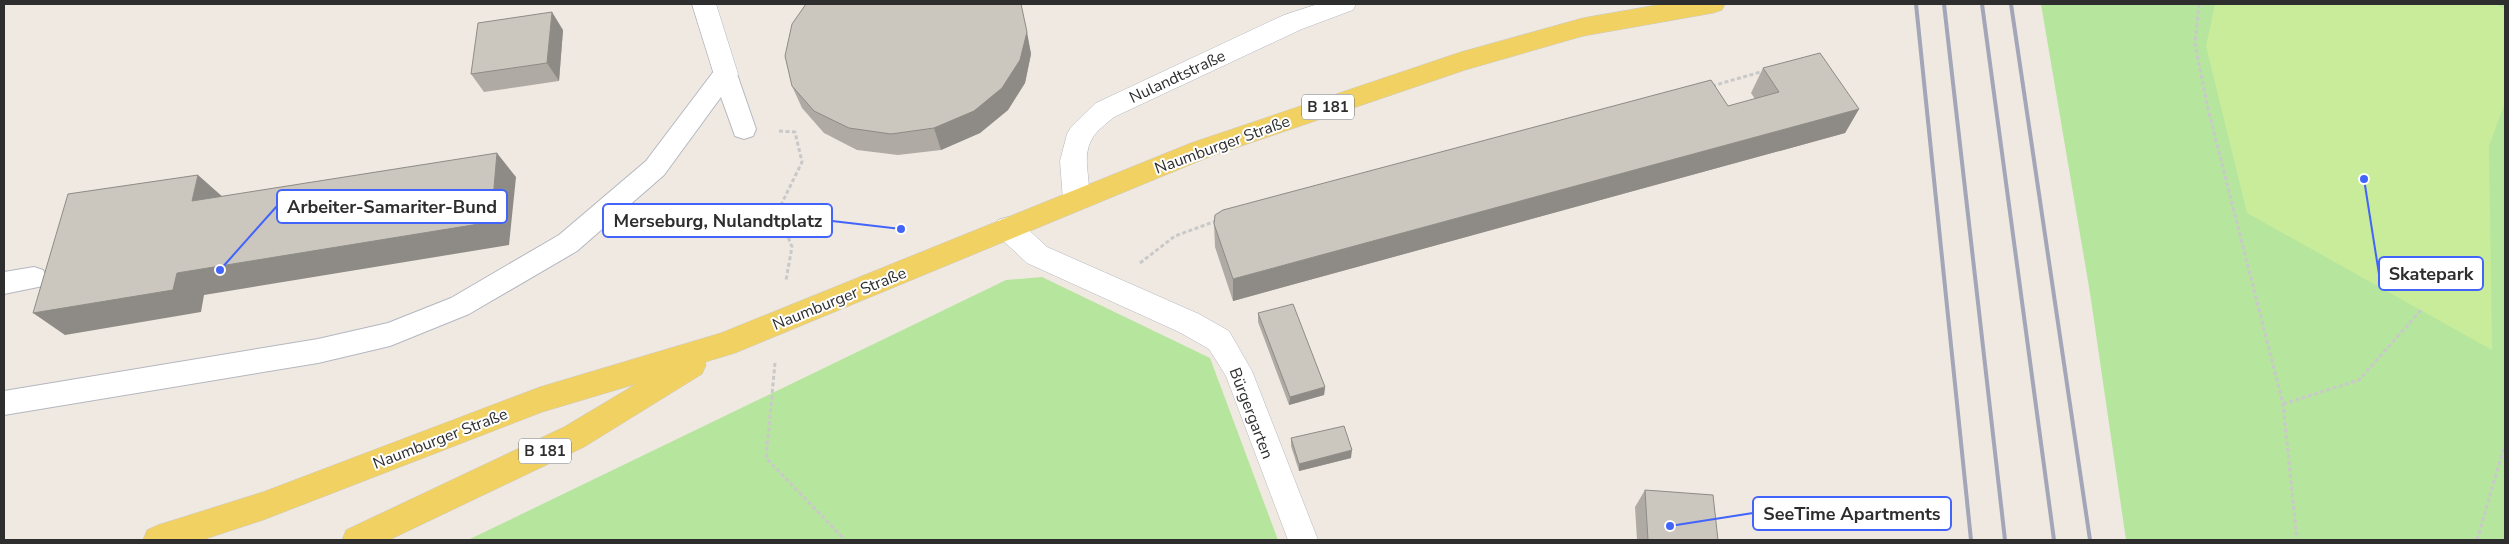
<svg xmlns="http://www.w3.org/2000/svg" width="2509" height="544" viewBox="0 0 2509 544" font-family="'Nunito Sans',sans-serif">
<style>
.green{fill:#b6e59e}
.pitch{fill:#c9ec9a}
.lines{fill:none;stroke-linecap:round;stroke-linejoin:round}
.service-casing{stroke:#b4b7c1;stroke-width:2}
.minor-casing{stroke:#b4b7c1;stroke-width:1}
.primary-casing{stroke:#c9c9c9;stroke-width:1}
.path{stroke:#c9c9c9;stroke-width:3;stroke-dasharray:4 2.5;stroke-linecap:butt}
.service{fill:#fff;fill-rule:evenodd}
.minor{fill:#fff;fill-rule:evenodd}
.primary{fill:#f2d163;fill-rule:evenodd}
.rail{stroke:#a3a6b8;stroke-width:4}
.wall{fill:#afaba4}
.shaded-wall{fill:#8e8b86}
.building{fill:#cbc7bf;stroke:#8e8b86}
.labels{text-anchor:middle;stroke-width:4;stroke-linejoin:round;paint-order:stroke}
.shield{fill:#fff;stroke:#6d6d6d;stroke-width:1}
.shield-label{font-size:15px;font-weight:bold;fill:#2e2e2e}
.street-label{font-size:16px;fill:#2e2e2e;stroke:#fff}
.leader{fill:none;stroke:#4264fb;stroke-width:2}
.callout-dot{fill:#4264fb;stroke:#fff;stroke-width:2}
.callout{fill:#fff;stroke:#4264fb;stroke-width:2}
.callout-label{font-size:18px;text-anchor:middle;font-weight:bold;fill:#2e2e2e}
</style>
<rect width="100%" height="100%" fill="#efe9e1"/>
<path class="green" d="M2041,4H2505V540H2126L2090,293Z
M1042,277L1210,358L1278,540H468L1006,280Z"/>
<path class="pitch" d="M2215,4H2495L2505,9V103L2489,146L2492,350L2247,213L2206,46Z"/>
<g class="lines">
<defs>
<path id="service" d="M725,65L733,67L737,74L756,129L753,136L744,139L735,136L721,97L664,175L577,251L469,314L390,346L318,363L4,415V391L318,339L388,323L451,298L559,235L646,161L717,67Z
M34,267L43,270L47,278L43,286L4,294V272Z"/>
<path id="minor" d="M692,4H716L738,74L734,81L725,84L716,81Z
M1318,4H1356L1353,10L1302,29L1114,117C1107,123 1096,131 1092,139C1079,161 1096,187 1085,208L1076,211L1067,208L1063,200L1060,161L1067,134L1071,127L1096,103L1284,15Z
M1008,217L1018,220L1047,247L1199,314L1229,331L1252,371L1318,540H1288L1226,376L1209,349L1179,332L1027,263L998,236L995,228L998,220Z"/>
<path id="primary" d="M1663,4H1725L1722,10L1713,13L1583,36L1465,70L1209,157L735,353L705,362L706,365L702,374L584,447L389,540H342L346,530L564,427L636,384L542,412L263,520L202,540H143L147,530L158,525L263,492L540,387L721,333L1191,143L1461,52L1583,18Z"/>
</defs>
<use href="#service" class="service-casing"/>
<use href="#minor" class="minor-casing"/>
<use href="#primary" class="primary-casing"/>
<path class="path" d="M2199,4L2195,44L2208,109L2283,404L2297,540
M1712,86L1764,71
M779,131L795,132L802,162L778,211L792,247L786,280
M1140,263L1175,236L1216,221
M775,363L766,458L845,540
M2283,404L2359,380L2421,310
M2477,540L2505,444"/>
<use href="#service" class="service"/>
<use href="#minor" class="minor"/>
<use href="#primary" class="primary"/>
<path class="rail" d="M1916,4L1971,540
M1944,4L2005,540
M1982,4L2054,540
M2011,4L2090,540"/>
</g>
<path class="wall" d="M1021,5L1031,54L1025,83L1008,110L980,133L941,150L898,155L857,150L824,133L802,108L792,86Z
M563,30L559,81L484,92L471,74Z
M1763,68L1859,109L1845,133L1233,301L1215,247L1214,224L1728,106L1755,99L1751,93Z
M1258,313L1325,387L1324,395L1289,405L1258,322Z
M1291,438L1351,458L1299,471L1291,446Z
M1645,490L1718,540H1637L1635,507Z"/>
<path class="shaded-wall" d="M552,12L563,30L559,81L547,63Z
M1027,32L1031,54L1025,83L1008,110L980,133L941,150L934,128Z
M1859,109L1845,133L1233,301V279Z
M497,153L516,177L509,245L204,295L201,312L65,335L33,313L177,273Z
M198,175L224,198L192,201Z
M1325,387L1324,395L1289,405L1290,397Z
M1352,450L1351,458L1299,471V464Z"/>
<path class="building" d="M806,4H1021L1027,32L1020,60L1002,88L974,111L934,128L891,134L849,128L814,111L792,86L785,56L792,24Z
M552,12L547,63L471,74L478,23Z
M1820,53L1859,109L1233,279L1214,224L1215,215L1223,210L1711,80L1728,106L1779,92L1763,68Z
M497,153L491,222L177,273L173,290L33,313L68,194L198,175L192,201Z
M1293,304L1325,387L1290,397L1258,313Z
M1344,426L1352,450L1299,464L1291,438Z
M1645,490L1713,495L1718,540H1648Z"/>
<g class="labels">
<g class="shield">
<rect x="1302" y="94.5" width="52" height="25" rx="4"/>
<rect x="519" y="438.5" width="52" height="25" rx="4"/>
</g>
<g class="shield-label">
<text x="1328" y="112">B 181</text>
<text x="545" y="456">B 181</text>
</g>
<g class="street-label">
<text transform="translate(1177 76) rotate(-25)" y="6">Nulandtstraße</text>
<text transform="translate(1222 144) rotate(-20)" y="6">Naumburger Straße</text>
<text transform="translate(839 298) rotate(-22)" y="6">Naumburger Straße</text>
<text transform="translate(1252 413) rotate(69)" y="6">Bürgergarten</text>
<text transform="translate(440 438) rotate(-21)" y="6">Naumburger Straße</text>
</g>
</g>
<path class="leader" d="M220 270L277 206M901 229L832 221M2364 179L2379 274M1670 526L1753 513"/>
<g class="callout-dot">
<circle cx="220" cy="270" r="5"/>
<circle cx="901" cy="229" r="5"/>
<circle cx="2364" cy="179" r="5"/>
<circle cx="1670" cy="526" r="5"/>
</g>
<g class="callout">
<rect x="277" y="190" width="230" height="33" rx="5"/>
<rect x="603" y="204" width="229" height="33" rx="5"/>
<rect x="2379" y="257" width="104" height="33" rx="5"/>
<rect x="1753" y="497" width="198" height="33" rx="5"/>
</g>
<g class="callout-label">
<text x="392" y="213">Arbeiter-Samariter-Bund</text>
<text x="718" y="227">Merseburg, Nulandtplatz</text>
<text x="2431" y="280">Skatepark</text>
<text x="1852" y="520">SeeTime Apartments</text>
</g>
<rect width="2509" height="544" fill="none" stroke="#2e2e2e" stroke-width="10"/>
</svg>
